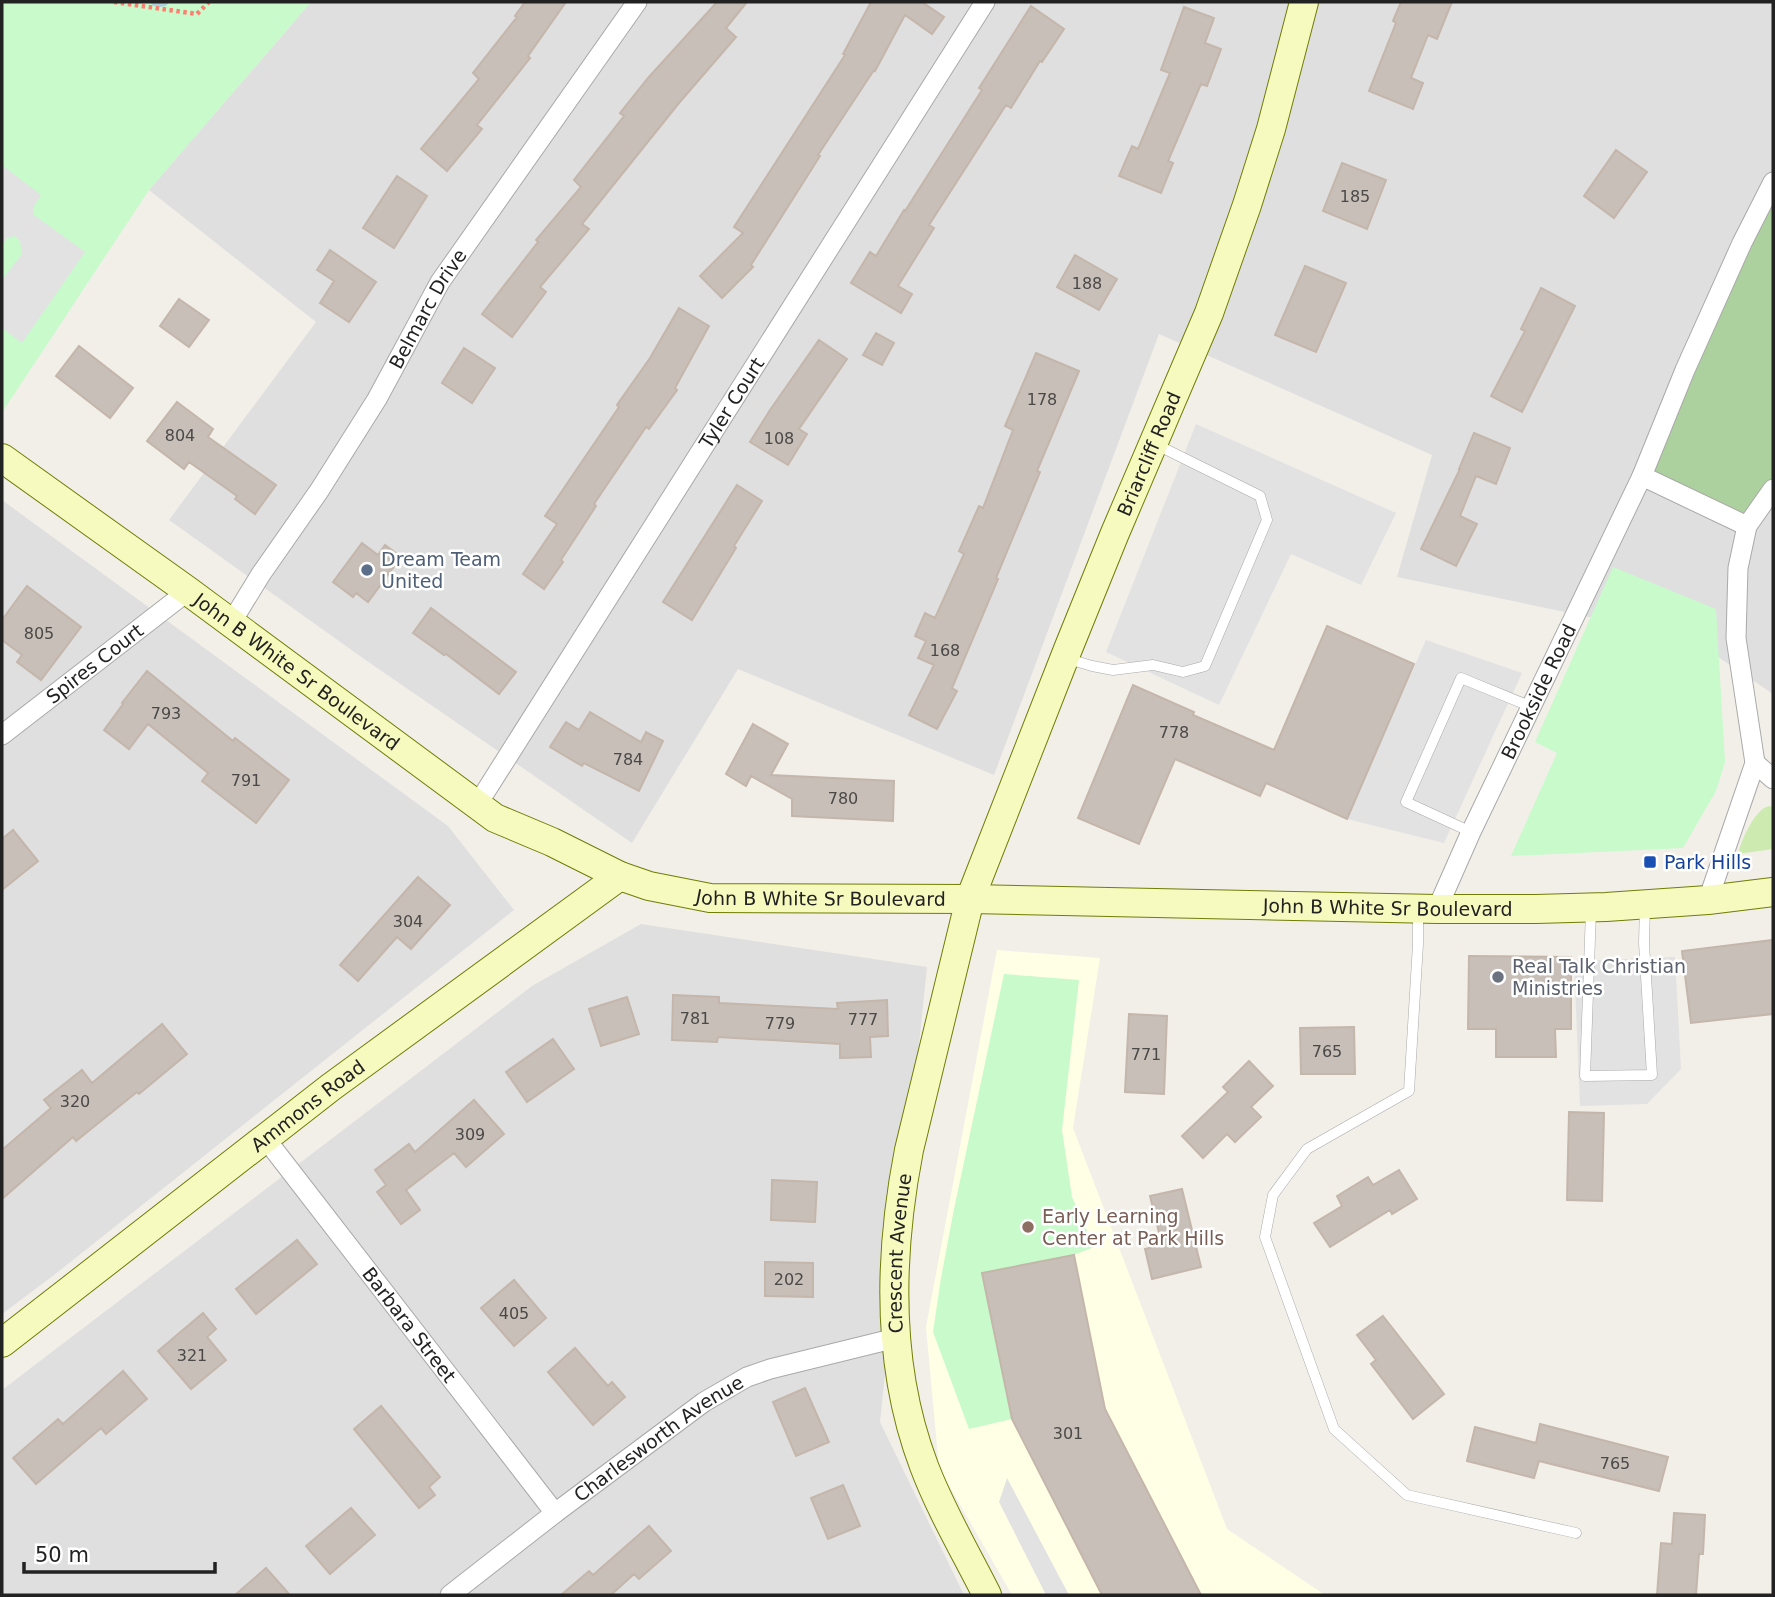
<svg xmlns="http://www.w3.org/2000/svg" width="1775" height="1597" viewBox="0 0 1775 1597" font-family="'DejaVu Sans',sans-serif">
<style>
.residential{fill:#e0dfdf}
.education{fill:#ffffe5}
.grass{fill:#cdebb0}
.forest{fill:#add19e}
.park{fill:#c8facc}
.parking{fill:#e2e2e2}
.lines{fill:none;stroke-linecap:round;stroke-linejoin:round}
.stream{stroke:#aad3df;stroke-width:8}
.building{fill:#c7bfb8;stroke:#c4b6ab;stroke-width:2}
.lane-casing{stroke:#a9a9a9;stroke-width:11}
.street-casing{stroke:#a9a9a9;stroke-width:21}
.secondary-casing{stroke:#707d05;stroke-width:30}
.path{stroke:#fa8072;stroke-width:4.5;stroke-dasharray:3.5 3.5;stroke-linecap:butt}
.lane{stroke:#fff;stroke-width:10}
.street{stroke:#fff;stroke-width:19}
.secondary{stroke:#f7fabf;stroke-width:28}
.service-dot{fill:#5c6f8a;stroke:#fff;stroke-width:2.5}
.transit-dot{fill:#1a4fb4;stroke:#fff;stroke-width:2.5}
.worship-dot{fill:#6b7280;stroke:#fff;stroke-width:2.5}
.education-dot{fill:#8d6e63;stroke:#fff;stroke-width:2.5}
.labels{text-anchor:middle;stroke-width:5;stroke-linejoin:round;paint-order:stroke}
.number-label{font-size:16px;fill:#4b4948}
.street-label{font-size:19px;fill:#222;stroke:#fff}
.service-label{font-size:19px;fill:#4e5e75;stroke:#fff;text-anchor:start}
.transit-label{font-size:19px;fill:#164399;stroke:#fff;text-anchor:start}
.worship-label{font-size:19px;fill:#5b616d;stroke:#fff;text-anchor:start}
.education-label{font-size:19px;fill:#785e54;stroke:#fff;text-anchor:start}
</style>
<rect width="100%" height="100%" fill="#f2efe9"/>
<path class="residential" d="M311,2H1773V694L1690,638L1397,577L1432,455L1159,334L994,775L738,669L632,843L367,661L169,520L316,322L149,190Z
M2,500L448,826L514,910L54,1275L2,1314Z
M641,924L927,967L880,1422L964,1595H2V1390L532,986Z"/>
<path class="education" d="M997,950L1100,958L1073,1128L1227,1529L1325,1595H1012L939,1468L926,1327Z"/>
<path class="grass" d="M1769,806L1773,807V849L1738,854C1741,840 1755,809 1769,806Z"/>
<path class="forest" d="M1773,183V489L1747,526L1642,476Z"/>
<path class="park" d="M2,2H311L149,190L3,411Z
M1613,567L1716,609L1725,762L1716,791L1683,848L1511,856L1557,753L1535,742Z
M1004,974L1079,980L1062,1130L1072,1197L1094,1247L1074,1255L983,1273L1012,1419L969,1429L933,1332L941,1278L954,1209Z"/>
<path class="parking" d="M2,165L41,195L33,208L34,215L85,252L22,343L2,328V280L22,254L20,241L15,236L7,238L2,246Z
M1196,424L1396,513L1361,585L1291,554L1219,705L1106,652Z
M1426,640L1522,673L1444,843L1347,819Z
M1675,957L1681,1069L1647,1104L1580,1106L1574,961Z
M1007,1478L1069,1595H1046L999,1502Z"/>
<g class="lines">
<path class="stream" d="M155,2L160,3L164,2"/>
</g>
<path class="building" d="M525,2H566L528,56L530,58L477,125L482,129L447,171L421,149L479,79L473,73L517,17L515,16Z
M717,2H747L726,28L736,37L679,103L582,224L589,229L540,287L546,292L512,337L482,314L538,242L536,240L581,187L574,180L624,116L620,113L648,78Z
M871,2H922L944,17L932,34L905,15L875,71L874,70L818,155L820,156L751,265L753,267L722,298L700,276L743,233L734,227L845,55L843,54Z
M1401,2H1452L1437,39L1428,35L1411,78L1423,83L1413,109L1369,91L1396,23L1393,21Z
M1031,6L1064,29L1042,62L1040,61L1011,108L1006,105L929,225L934,228L898,286L912,294L901,313L851,283L870,252L876,256L904,210L905,211L982,90L979,88Z
M1184,7L1214,18L1205,43L1221,49L1207,86L1201,84L1168,161L1173,163L1161,193L1119,176L1132,146L1138,149L1170,73L1161,70Z
M1616,150L1647,172L1614,218L1584,196Z
M1342,163L1386,180L1367,229L1323,211Z
M397,176L427,196L394,248L363,228Z
M330,250L376,282L349,322L320,303L334,281L317,270Z
M1075,255L1117,279L1099,310L1057,287Z
M1305,266L1346,283L1316,352L1275,335Z
M1541,288L1575,306L1522,412L1491,396L1525,331L1521,329Z
M179,299L209,320L189,347L160,326Z
M679,308L709,326L675,388L677,390L649,429L646,427L594,504L596,506L561,560L563,562L544,589L523,574L557,524L545,516L619,407L617,405L650,358Z
M876,333L894,343L882,365L863,355Z
M819,340L847,359L799,429L807,434L788,465L750,442L770,410Z
M79,346L133,388L110,418L56,376Z
M464,348L495,368L472,403L442,383Z
M1036,353L1079,371L1037,471L1040,472L996,578L998,579L952,688L957,691L937,729L909,715L934,665L918,658L926,641L915,636L925,613L935,618L964,554L959,551L979,506L983,508L1013,430L1005,426Z
M177,402L213,429L208,437L276,485L255,514L235,499L237,496L189,462L184,469L147,441Z
M1474,433L1510,448L1496,484L1476,476L1460,516L1477,524L1456,566L1421,549L1460,469H1459Z
M737,485L762,501L734,546L736,548L692,620L663,602Z
M362,543L378,555L385,545L401,557L368,602L356,593L353,597L333,582Z
M27,586L81,627L41,680L17,662L22,655L2,640V620Z
M431,608L516,672L499,694L446,654L444,655L413,633Z
M1327,626L1414,664L1347,819L1266,783L1260,796L1175,759L1139,844L1078,818L1133,685L1194,712L1193,715L1274,750Z
M147,671L233,741L235,738L289,780L256,823L202,781L208,773L148,724L129,749L104,730L123,704L122,703Z
M590,712L641,742L646,732L663,741L639,791L584,763L582,766L550,747L566,722L579,730Z
M753,724L788,744L771,775L894,781L893,821L792,816V799L751,776L746,786L726,774Z
M13,830L38,861L2,890V839Z
M418,877L450,905L411,949L397,937L358,981L340,965Z
M1773,940V1014L1691,1023L1682,951Z
M1469,956L1571,957V1029H1555L1556,1057H1496V1029H1468Z
M673,995L719,997V1003L838,1009L837,1003L887,1000L888,1036L870,1037L871,1057L840,1058V1044L718,1037L717,1042L672,1040Z
M627,997L639,1034L601,1046L589,1009Z
M1129,1014L1167,1016L1164,1094L1125,1092Z
M162,1024L187,1054L139,1094L137,1092L76,1141L73,1137L2,1199V1150L51,1108L44,1100L82,1070L92,1083Z
M1354,1027L1355,1074H1301L1300,1028Z
M553,1039L574,1069L527,1102L506,1072Z
M1249,1061L1273,1086L1251,1107L1261,1117L1235,1142L1227,1134L1203,1158L1182,1136L1228,1092L1223,1087Z
M474,1100L504,1134L466,1167L454,1153L406,1190L420,1210L401,1224L377,1192L386,1185L375,1170L409,1144L415,1152Z
M1569,1112L1604,1113L1602,1201L1567,1200Z
M1399,1170L1417,1199L1392,1214L1390,1210L1330,1247L1314,1223L1342,1206L1337,1196L1368,1177L1373,1185Z
M772,1180L817,1182L815,1222L771,1220Z
M1182,1189L1201,1267L1152,1279L1145,1249L1162,1245L1150,1196Z
M297,1240L317,1264L256,1314L236,1289Z
M1074,1255L1105,1409L1201,1595H1102L1012,1419L982,1273Z
M765,1262L813,1263V1297L765,1296Z
M514,1280L546,1318L514,1346L481,1308Z
M203,1313L216,1329L207,1337L226,1360L191,1389L158,1351Z
M1383,1316L1444,1394L1413,1419L1371,1364L1376,1360L1357,1335Z
M575,1348L608,1386L612,1382L625,1397L593,1425L548,1372Z
M123,1371L147,1399L106,1434L101,1428L36,1484L13,1458L58,1419L63,1424Z
M805,1388L829,1442L796,1456L773,1402Z
M381,1406L440,1477L429,1487L435,1495L419,1508L354,1429Z
M1540,1424L1668,1457L1659,1491L1539,1461L1534,1478L1467,1461L1475,1427L1536,1443Z
M843,1485L860,1526L828,1539L811,1498Z
M351,1508L375,1535L330,1574L306,1546Z
M1674,1513L1705,1515L1703,1554H1699L1696,1595H1657L1661,1543L1672,1544Z
M649,1526L671,1551L639,1579L634,1574L611,1595H561L589,1571L593,1575Z
M266,1568L290,1595H235Z"/>
<g class="lines">
<defs>
<path id="lane" d="M1065,658L1092,666L1113,670L1153,665L1183,672L1205,666L1267,520L1260,496L1155,444
M1471,832L1406,802L1461,678L1532,707
M1591,911L1585,1076L1652,1075L1644,943L1645,906
M1418,913V944L1409,1091L1307,1149L1273,1195L1265,1237L1334,1429L1407,1495L1576,1533"/>
<g id="street">
<path d="M1642,476L1747,526"/>
<path id="s1" d="M231,623L261,574L319,491L377,399L440,282L637,2"/>
<path id="s2" d="M2,735L188,591"/>
<path d="M1755,763L1773,779"/>
<path id="s3" d="M477,805L985,2"/>
<path d="M1708,900L1755,763L1736,638L1738,568L1747,526L1773,489"/>
<path id="s4" d="M1437,909L1471,832L1642,476L1685,370L1742,243L1773,182"/>
<path id="s5" d="M265,1138L555,1513"/>
<path id="s6" d="M450,1595L555,1513L704,1402L747,1377L770,1369L896,1338"/>
</g>
<g id="secondary">
<path id="s7" d="M2,458L188,591L495,818L552,842L620,876L649,886L710,898L970,899L1437,909H1536L1606,907L1708,900L1773,892"/>
<path id="s8" d="M2,1343L331,1087L620,876"/>
<path id="s9" d="M987,1595C966,1553 941,1511 924,1466C886,1366 889,1253 909,1150L970,899L1068,649L1115,533L1209,313L1247,205L1271,129L1304,2"/>
</g>
</defs>
<use href="#lane" class="lane-casing"/>
<use href="#street" class="street-casing"/>
<use href="#secondary" class="secondary-casing"/>
<path class="path" d="M114,2L197,14L209,2"/>
<use href="#lane" class="lane"/>
<use href="#street" class="street"/>
<use href="#secondary" class="secondary"/>
</g>
<circle class="service-dot" cx="367" cy="570" r="7"/>
<rect class="transit-dot" x="1643" y="855" width="14" height="14" rx="3.5"/>
<circle class="worship-dot" cx="1498" cy="977" r="7"/>
<circle class="education-dot" cx="1028" cy="1227" r="7"/>
<g class="labels">
<g class="number-label">
<text x="1355" y="202">185</text>
<text x="1087" y="289">188</text>
<text x="1042" y="405">178</text>
<text x="180" y="441">804</text>
<text x="779" y="444">108</text>
<text x="39" y="639">805</text>
<text x="945" y="656">168</text>
<text x="166" y="719">793</text>
<text x="1174" y="738">778</text>
<text x="628" y="765">784</text>
<text x="246" y="786">791</text>
<text x="843" y="804">780</text>
<text x="408" y="927">304</text>
<text x="695" y="1024">781</text>
<text x="863" y="1025">777</text>
<text x="780" y="1029">779</text>
<text x="1327" y="1057">765</text>
<text x="1146" y="1060">771</text>
<text x="75" y="1107">320</text>
<text x="470" y="1140">309</text>
<text x="789" y="1285">202</text>
<text x="514" y="1319">405</text>
<text x="192" y="1361">321</text>
<text x="1068" y="1439">301</text>
<text x="1615" y="1469">765</text>
</g>
<g class="street-label">
<text dy="7" stroke="none"><textPath href="#s1" startOffset="371">Belmarc Drive</textPath></text>
<text dy="7" stroke="none"><textPath href="#s3" startOffset="476">Tyler Court</textPath></text>
<text dy="7" stroke="none"><textPath href="#s9" startOffset="1202">Briarcliff Road</textPath></text>
<text dy="7" stroke="none"><textPath href="#s2" startOffset="117">Spires Court</textPath></text>
<text dy="7" stroke="none"><textPath href="#s7" startOffset="364">John B White Sr Boulevard</textPath></text>
<text dy="7" stroke="none"><textPath href="#s4" startOffset="240">Brookside Road</textPath></text>
<text dy="7" stroke="none"><textPath href="#s7" startOffset="952">John B White Sr Boulevard</textPath></text>
<text dy="7" stroke="none"><textPath href="#s7" startOffset="1519">John B White Sr Boulevard</textPath></text>
<text dy="7" stroke="none"><textPath href="#s8" startOffset="387">Ammons Road</textPath></text>
<text dy="7" stroke="none"><textPath href="#s9" startOffset="360">Crescent Avenue</textPath></text>
<text dy="7" stroke="none"><textPath href="#s5" startOffset="236">Barbara Street</textPath></text>
<text dy="7" stroke="none"><textPath href="#s6" startOffset="261">Charlesworth Avenue</textPath></text>
</g>
<g class="service-label">
<text x="381" y="566">Dream Team<tspan x="381" dy="22">United</tspan></text>
</g>
<g class="transit-label">
<text x="1664" y="869">Park Hills</text>
</g>
<g class="worship-label">
<text x="1512" y="973">Real Talk Christian<tspan x="1512" dy="22">Ministries</tspan></text>
</g>
<g class="education-label">
<text x="1042" y="1223">Early Learning<tspan x="1042" dy="22">Center at Park Hills</tspan></text>
</g>
</g>
<rect width="1775" height="1597" fill="none" stroke="#222222" stroke-width="7"/>
<path d="M24 1562v10h191v-10" fill="none" stroke="#222222" stroke-width="3.5"/>
<text x="35" y="1562" font-size="21" fill="#222222" stroke="#ffffff" stroke-width="5" paint-order="stroke">50 m</text>
</svg>
